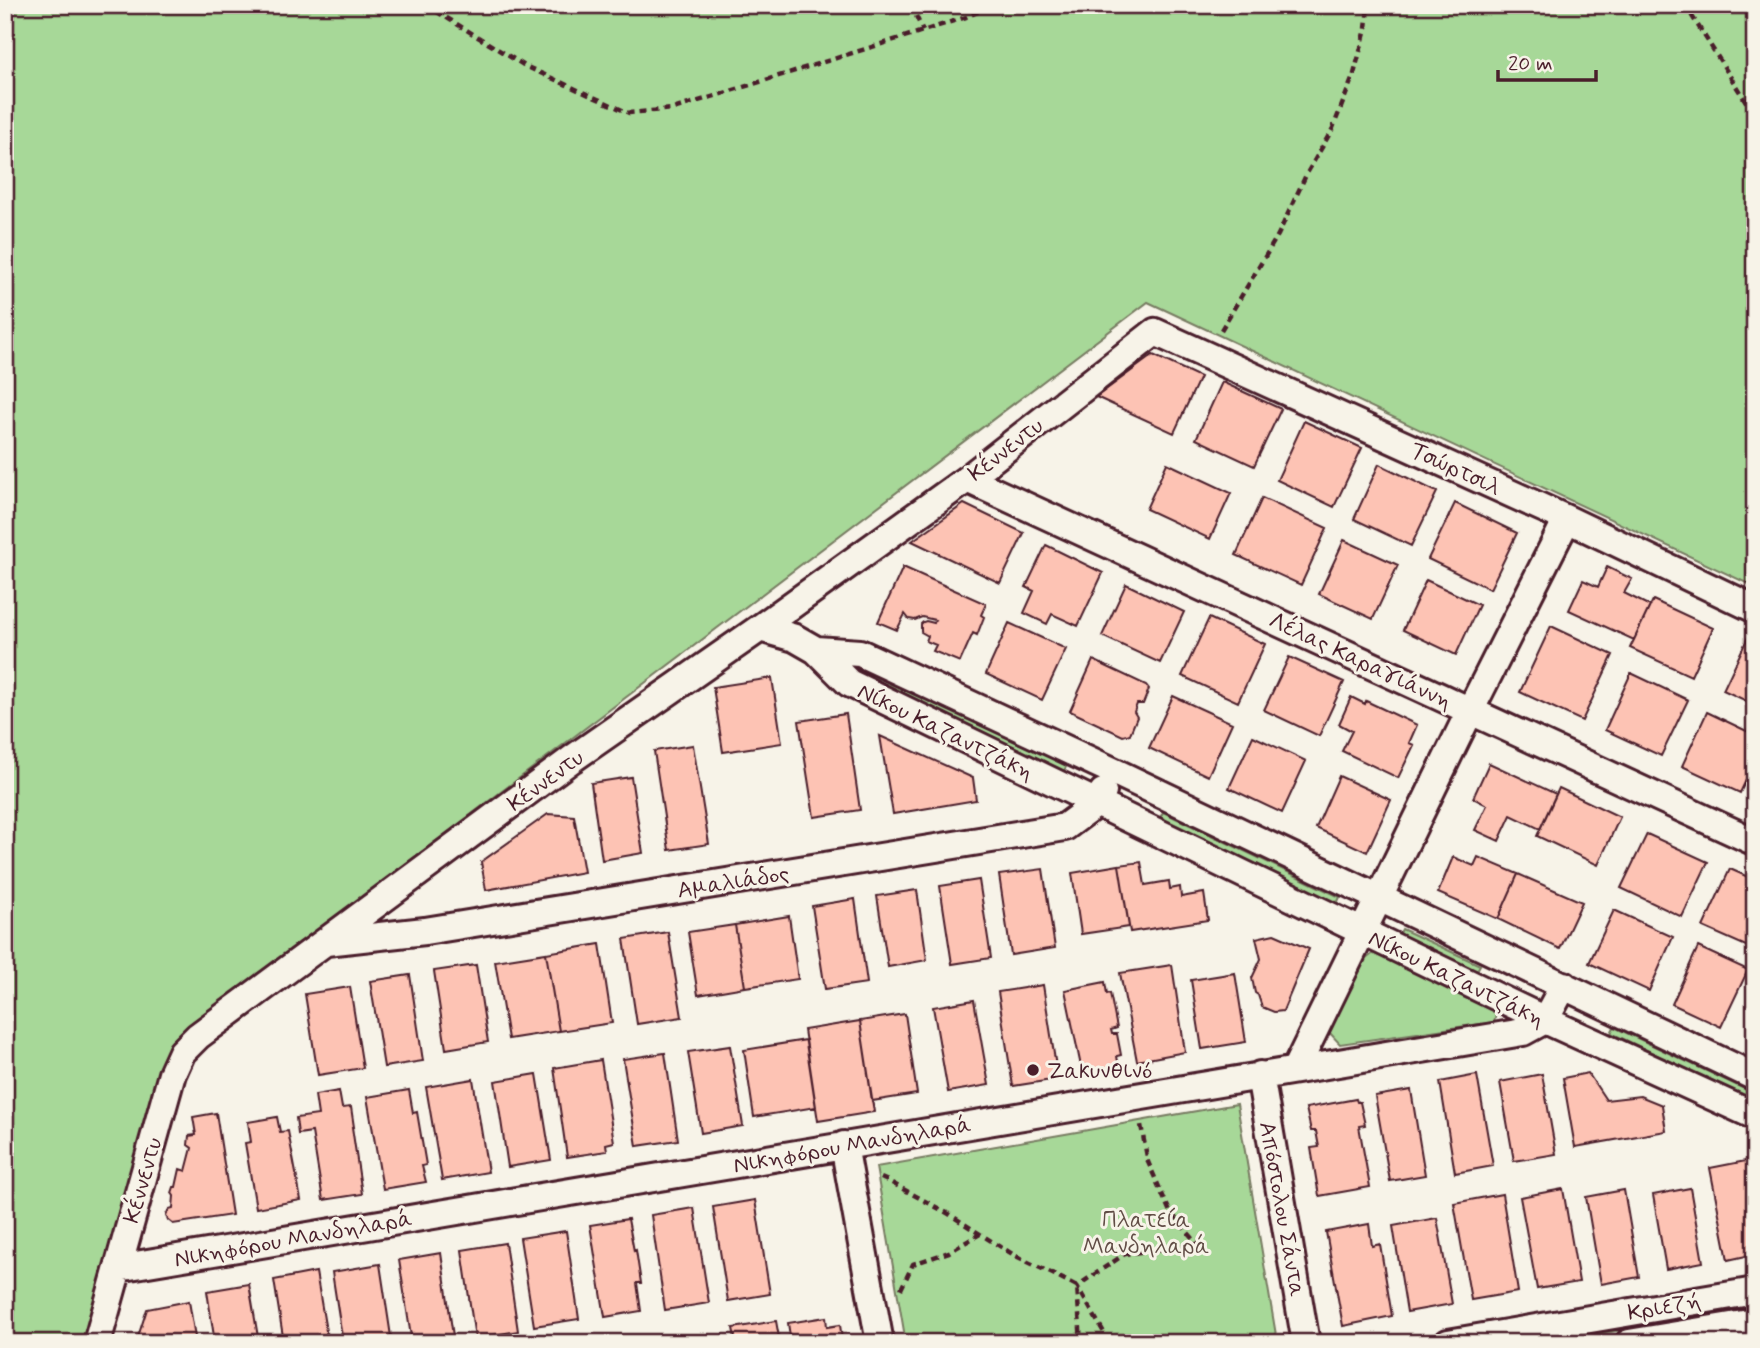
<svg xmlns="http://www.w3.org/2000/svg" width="1760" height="1348" viewBox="0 0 1760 1348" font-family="Mynerve,sans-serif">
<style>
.green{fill:#a7d898;stroke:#787c62;stroke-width:2}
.building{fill:#fdc3b4;stroke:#4a1f2b;stroke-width:2}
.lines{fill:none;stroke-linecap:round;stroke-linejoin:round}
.street-casing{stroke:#4a1f2b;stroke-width:32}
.path{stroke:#4a1f2b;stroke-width:4.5;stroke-dasharray:7 5;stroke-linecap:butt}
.street{stroke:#f7f3e8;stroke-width:26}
.poi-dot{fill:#4a1f2b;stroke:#f7f3e8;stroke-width:2.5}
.labels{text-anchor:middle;stroke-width:6;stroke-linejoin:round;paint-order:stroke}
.street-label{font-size:23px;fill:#4a1f2b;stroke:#f7f3e8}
.poi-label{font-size:23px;fill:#4a1f2b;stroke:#f7f3e8;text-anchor:start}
.park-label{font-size:23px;fill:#614d46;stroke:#f7f3e8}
</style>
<rect width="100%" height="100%" fill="#f7f3e8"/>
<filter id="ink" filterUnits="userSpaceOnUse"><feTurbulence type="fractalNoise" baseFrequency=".0143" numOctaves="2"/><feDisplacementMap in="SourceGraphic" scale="14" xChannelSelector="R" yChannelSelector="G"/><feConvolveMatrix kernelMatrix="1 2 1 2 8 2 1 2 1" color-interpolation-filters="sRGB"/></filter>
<g filter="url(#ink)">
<path class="green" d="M5,5H1755V587L1148,302L172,1041L114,1231L86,1343H5Z
M851,661L1067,765L1064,771L848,668Z
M1163,812L1340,897L1337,904L1159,820Z
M1402,929L1480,965L1476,972L1399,935Z
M1375,952L1498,1006L1494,1022L1340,1044L1328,1031L1366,959Z
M1614,1027L1755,1094V1102L1611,1033Z
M1237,1104L1277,1341L1264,1343H906L876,1167Z
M1755,1303V1307L1548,1343H1514Z"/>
<path class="building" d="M1153,355L1200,377L1174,433L1096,397Z
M1222,382L1281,409L1254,466L1196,439Z
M1304,421L1362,448L1334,507L1277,480Z
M1167,463L1231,493L1210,539L1146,509Z
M1379,464L1437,492L1411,546L1354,519Z
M1262,498L1327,528L1301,585L1236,555Z
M1455,503L1517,533L1490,589L1428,559Z
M964,504L1024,533L1000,583L912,541Z
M1344,540L1398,565L1373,619L1319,594Z
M1046,545L1103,573L1078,626L1052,614L1047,624L1024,613L1034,591L1026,587Z
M903,567L986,604L981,615L984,617L977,635L973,633L960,662L933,651L936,645L926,641L928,636L921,632V624L923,622L926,621L934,623L935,620L922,617L915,620L909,619L905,614L897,630L878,622Z
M1607,567L1632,579L1624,593L1650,606L1634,640L1569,610L1583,580L1598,587Z
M1426,580L1479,605L1456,655L1403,630Z
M1126,584L1184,612L1160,663L1102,636Z
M1653,600L1713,628L1691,676L1630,648Z
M1209,618L1265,644L1238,702L1182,676Z
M1009,623L1066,649L1042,700L986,674Z
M1551,626L1613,655L1582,721L1520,692Z
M1748,637L1755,640V705L1723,690Z
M1289,657L1344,682L1319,736L1264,710Z
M1093,660L1146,685L1149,689L1143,704H1137L1134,712L1137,717L1130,734L1123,736L1070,711Z
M1631,673L1688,700L1661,756L1605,730Z
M772,678L782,743L723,752L713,687Z
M1173,696L1232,723L1208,776L1149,748Z
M1351,697L1365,704L1366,701L1417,725L1409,743L1414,745L1398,778L1342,751L1352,731L1339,724Z
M1707,712L1755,735V761L1740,793L1682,766Z
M846,714L860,810L814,817L799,721Z
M880,736L973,778L976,800L893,814Z
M1253,736L1306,761L1282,813L1229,788Z
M693,745L709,844L669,850L654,751Z
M1489,763L1556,794L1540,829L1511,815L1499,841L1475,830L1487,805L1473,798Z
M1339,776L1391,800L1367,852L1316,828Z
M631,777L643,853L602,860L591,783Z
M1559,788L1620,817L1598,865L1537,836Z
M548,814L574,816L584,872L486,890L481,862Z
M1647,834L1708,862L1682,917L1621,888Z
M1453,857L1474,866L1478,857L1518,874L1498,919L1438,893Z
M1141,862L1145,885L1169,881L1170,889L1180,887L1181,897L1204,893L1208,920L1130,932L1119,865Z
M1119,865L1129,927L1081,934L1072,873Z
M1043,869L1055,948L1011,955L999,875Z
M1730,869L1755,880V950L1703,927Z
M1518,874L1582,902L1560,949L1498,919Z
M979,880L991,958L952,964L940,886Z
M917,890L927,960L888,967L877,896Z
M855,899L867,983L825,989L812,906Z
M1614,910L1673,937L1649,991L1589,963Z
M789,916L798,979L745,987L735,925Z
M735,925L745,987L698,995L688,932Z
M668,932L682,1017L637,1024L624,939Z
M1274,934L1309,949L1283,1011L1274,1012L1262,1007L1258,995L1255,993L1252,978L1261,959L1256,938Z
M600,944L612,1023L559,1031L546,953Z
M1698,947L1748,970L1721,1027L1672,1004Z
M546,953L559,1031L508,1039L495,961Z
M476,965L488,1042L446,1049L434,971Z
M1172,965L1185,1052L1137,1061L1120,973Z
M1235,973L1246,1042L1202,1049L1191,980Z
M410,975L423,1061L384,1067L370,981Z
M1105,982L1107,994L1110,993L1117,1028L1111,1030L1112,1034H1117L1121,1055L1117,1056L1119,1068L1083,1076L1065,990Z
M1043,985L1058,1079L1013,1086L998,992Z
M350,987L363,1068L318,1075L305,994Z
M974,1000L989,1085L948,1092L933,1007Z
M905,1014L917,1094L872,1101L860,1021Z
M860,1021L874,1112L818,1121L804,1030Z
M806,1040L816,1107L754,1117L744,1050Z
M730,1046L743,1126L701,1133L688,1052Z
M665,1053L678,1140L637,1146L623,1059Z
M601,1060L614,1142L606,1144L607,1151L567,1157L554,1068Z
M1588,1073L1606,1100L1640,1096L1662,1105L1666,1131L1575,1147L1563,1078Z
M537,1074L551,1160L508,1167L495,1081Z
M1542,1074L1556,1154L1514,1161L1500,1082Z
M1477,1075L1493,1166L1455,1173L1440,1082Z
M473,1079L488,1172L442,1180L426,1087Z
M409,1090L413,1113L417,1112L426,1165L422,1166L426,1182L383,1189L367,1097Z
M1411,1090L1425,1175L1390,1181L1375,1096Z
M339,1091L342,1108L351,1107L354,1127H352L362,1194L323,1200L312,1132L298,1134L296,1118L318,1115L315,1095Z
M1356,1099L1357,1102H1360L1365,1125L1359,1126L1370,1187L1319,1196L1311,1148L1319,1147L1316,1131H1311L1306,1108Z
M216,1113L232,1215L173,1224L168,1220L166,1215L169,1209L173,1208L174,1196L172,1193L174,1187H176L180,1169L186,1171L192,1148L188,1145L189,1136L196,1135L193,1117Z
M277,1117L280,1132L288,1131L301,1200L256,1208L245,1143L251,1142L248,1122Z
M1751,1160L1755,1178V1254L1728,1260L1710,1168Z
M1690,1188L1703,1262L1666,1269L1653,1195Z
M1563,1189L1579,1282L1537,1289L1520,1197Z
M1624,1190L1639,1277L1601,1284L1586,1197Z
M1502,1194L1518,1292L1471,1300L1454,1203Z
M755,1200L770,1294L728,1301L713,1207Z
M694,1208L709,1303L665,1310L651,1215Z
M1437,1218L1452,1304L1407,1312L1393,1226Z
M628,1219L634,1251L636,1250L641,1283H637L641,1311L605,1317L590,1225Z
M1369,1224L1372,1246L1380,1244L1392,1316L1343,1326L1326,1232Z
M566,1231L579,1319L534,1326L520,1238Z
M505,1243L518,1331L475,1338L462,1250Z
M441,1253L454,1343H412L399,1260Z
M380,1264L392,1343H343L332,1272Z
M316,1272L328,1343H284L274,1280Z
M249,1284L259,1343H215L207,1291Z
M189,1301L196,1343H136L147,1309Z
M826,1317L827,1327L840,1325L842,1339L847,1338L848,1343H791L788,1323Z
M776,1321L780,1343H736L733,1328Z
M711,1336L712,1343H673Z"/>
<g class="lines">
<defs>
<path id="street" d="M967,479L1755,842
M760,628L795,638L816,650L849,683L1545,1020L1755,1116
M816,650L860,653L1115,772L1755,1077
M326,942L425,931L1065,827L1096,804L1103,792
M1295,1070L1470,711L1567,519
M1260,1075L1306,1343
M844,1145L880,1343
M118,1268L1523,1032L1545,1020L1564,985
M97,1343L172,1074L182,1052L198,1036L572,759L760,628L967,479L1155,332L1567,519L1755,609
M1448,1343L1755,1291
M1629,1343L1755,1322"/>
</defs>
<use href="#street" class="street-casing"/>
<path class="path" d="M426,5L525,66L629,113L673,109L923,31L966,17L994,5
M911,5L923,31
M1685,5L1755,116
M1221,330L1278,235L1306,175L1333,128L1354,74L1366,29L1368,5
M881,1178L890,1182L949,1214L980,1234
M901,1289L913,1264L949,1252L980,1234L1014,1255L1077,1286L1081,1343
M1107,1343L1106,1336L1077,1286L1125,1254L1198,1244L1170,1212L1148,1162L1141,1125"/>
<use href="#street" class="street"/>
</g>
</g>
<circle class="poi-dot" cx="1033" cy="1070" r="7"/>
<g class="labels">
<g class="street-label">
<text transform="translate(1005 449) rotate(-38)" y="8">Κέννεντυ</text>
<text transform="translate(1456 468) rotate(25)" y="8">Τσώρτσιλ</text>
<text transform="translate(1361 660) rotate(25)" y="8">Λέλας Καραγιάννη</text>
<text transform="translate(946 731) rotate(26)" y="8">Νίκου Καζαντζάκη</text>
<text transform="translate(545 780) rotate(-36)" y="8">Κέννεντυ</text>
<text transform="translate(733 881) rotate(-9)" y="8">Αμαλιάδος</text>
<text transform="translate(1457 978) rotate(26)" y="8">Νίκου Καζαντζάκη</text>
<text transform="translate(852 1144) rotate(-10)" y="8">Νικηφόρου Μανδηλαρά</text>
<text transform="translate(142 1180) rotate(-74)" y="8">Κέννεντυ</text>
<text transform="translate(1283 1209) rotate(80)" y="8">Απόστολου Σάντα</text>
<text transform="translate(293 1238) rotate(-10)" y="8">Νικηφόρου Μανδηλαρά</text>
<text transform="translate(1664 1306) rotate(-10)" y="8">Κριεζή</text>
</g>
<g class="poi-label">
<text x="1047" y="1078">Ζακυνθινό</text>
</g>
<g class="park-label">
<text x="1146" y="1227">Πλατεία<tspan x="1146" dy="26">Μανδηλαρά</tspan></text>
</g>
</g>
<rect width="1760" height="1348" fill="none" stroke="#f7f3e8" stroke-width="28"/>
<rect x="14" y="14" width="1732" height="1320" fill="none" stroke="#4a1f2b" stroke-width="2.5" filter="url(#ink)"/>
<path d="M1498 70v10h98v-10" fill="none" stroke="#4a1f2b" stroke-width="3.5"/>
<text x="1508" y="70" font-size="21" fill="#4a1f2b" stroke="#f7f3e8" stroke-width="5" paint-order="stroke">20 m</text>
</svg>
